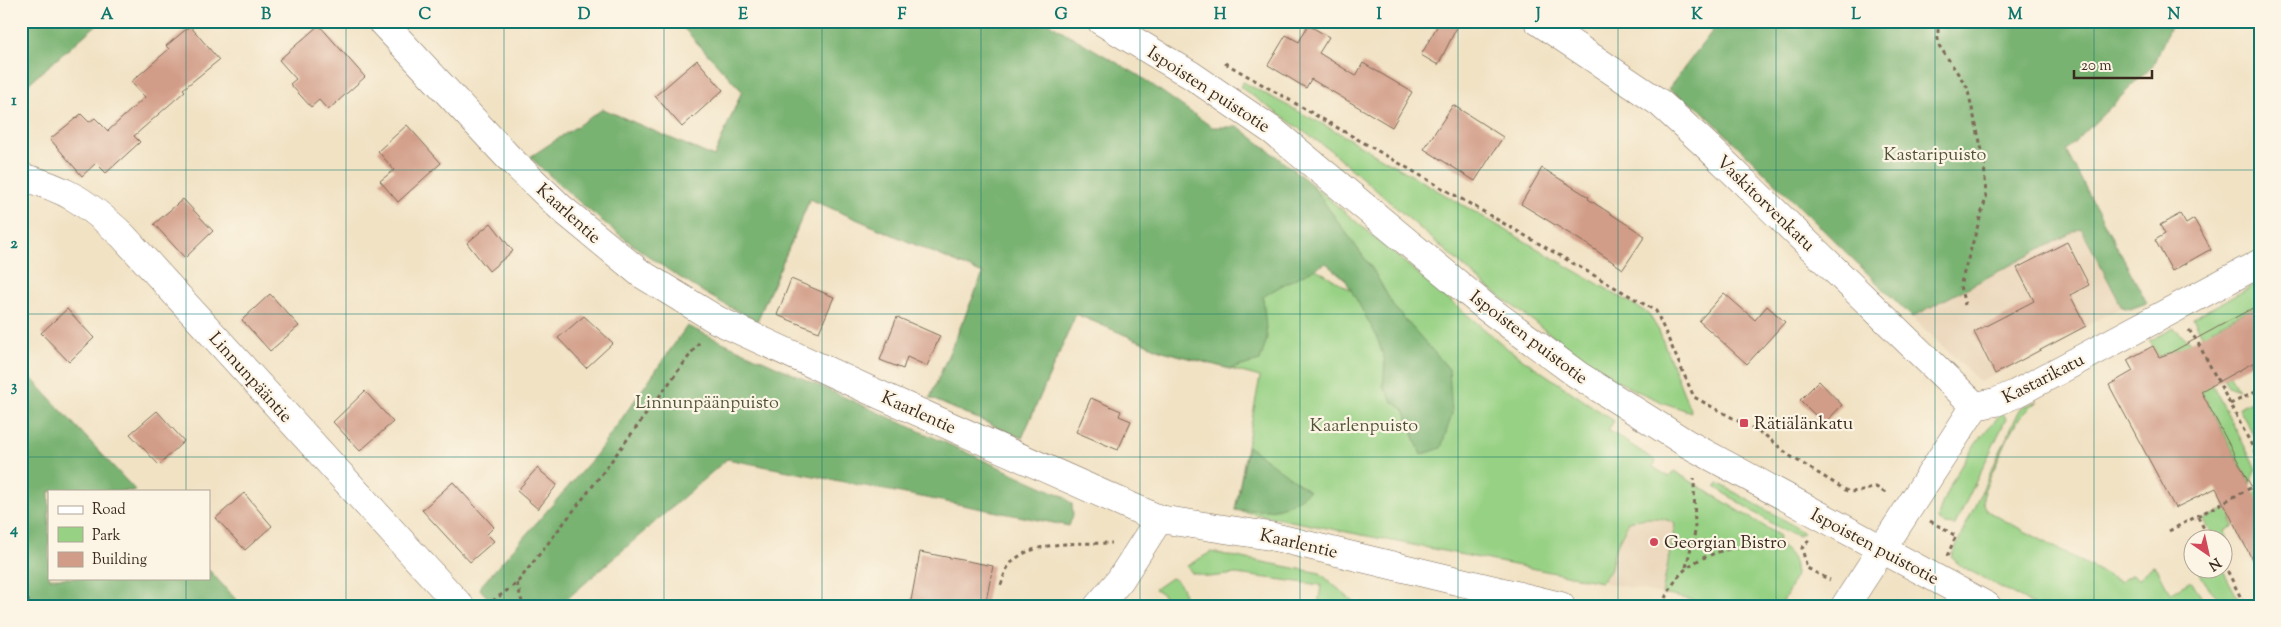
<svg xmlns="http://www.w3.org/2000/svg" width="2281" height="627" viewBox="0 0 2281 627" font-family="'Sorts Mill Goudy',serif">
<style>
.built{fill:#e9d4b7}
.green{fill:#97d184;stroke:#697e51}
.forest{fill:#79b372;stroke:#5a6e48}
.building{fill:#d29d88}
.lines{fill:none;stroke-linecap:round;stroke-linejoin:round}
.minor-casing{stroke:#7b6a58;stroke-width:29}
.major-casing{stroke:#7b6a58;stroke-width:29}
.path{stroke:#7b6a58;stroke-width:3;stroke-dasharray:4 4;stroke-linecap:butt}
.minor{stroke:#fff;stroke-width:28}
.major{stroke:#fff;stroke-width:28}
.grid{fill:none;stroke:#0f766e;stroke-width:1;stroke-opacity:0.55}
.poi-dot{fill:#d1495b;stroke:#fcf5e5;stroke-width:2}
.labels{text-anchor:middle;stroke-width:4.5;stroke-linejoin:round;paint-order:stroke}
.street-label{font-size:18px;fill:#3b2a1e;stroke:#fcf5e5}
.park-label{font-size:18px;fill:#525438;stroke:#fcf5e5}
.poi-label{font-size:18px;fill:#3b2a1e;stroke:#fcf5e5;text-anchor:start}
.neatline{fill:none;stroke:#0f766e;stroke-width:2}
.grid-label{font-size:16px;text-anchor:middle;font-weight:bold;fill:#0f766e}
</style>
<rect width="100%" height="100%" fill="#fcf5e5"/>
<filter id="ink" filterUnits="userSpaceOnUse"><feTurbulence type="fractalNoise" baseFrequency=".02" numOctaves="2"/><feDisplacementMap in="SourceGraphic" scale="10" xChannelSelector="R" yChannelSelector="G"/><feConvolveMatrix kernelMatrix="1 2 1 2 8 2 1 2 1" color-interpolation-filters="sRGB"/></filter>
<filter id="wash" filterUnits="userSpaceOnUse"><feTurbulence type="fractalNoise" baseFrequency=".0096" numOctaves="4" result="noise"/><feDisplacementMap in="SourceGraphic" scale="20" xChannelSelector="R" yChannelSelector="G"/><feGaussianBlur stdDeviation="1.12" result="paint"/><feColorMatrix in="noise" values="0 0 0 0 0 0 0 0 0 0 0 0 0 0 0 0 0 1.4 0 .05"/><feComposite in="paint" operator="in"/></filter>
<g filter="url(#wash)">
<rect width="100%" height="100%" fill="#f1e2c4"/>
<path class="built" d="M2081,228L2122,307L1980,382L1912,317Z
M1616,506L1676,518L1662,594L1601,582Z"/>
<path class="green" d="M677,21H899L1410,325L1394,307L1373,270L1310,183L1508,349L1614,421L1608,430L1656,461L1653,467L1669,477L1674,471L1780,536L1777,544C1807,562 1794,582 1780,606H1722L1662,594L1675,524C1662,515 1643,518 1629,521L1615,549L1610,571L1601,582L1235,510L1260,377L1163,351L1076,314L1022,438L930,398L983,274L810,199L757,321L709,295L603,109L714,157L742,91Z
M1243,82L1339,133L1648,313L1659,331L1691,412L1664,403L1628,387L1590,364L1485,285L1330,150L1240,87Z
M2260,282V304L2212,329L2224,352L2219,354L2238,390L2228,386L2193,318Z
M2174,328L2190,342L2256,468L2250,484L2179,348L2159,357L2149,341Z
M2260,397V447L2239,409L2241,406Z
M2037,401L2019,419L2008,438L1984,491L1983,501L1987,511L2120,582L2132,574L2137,579L2153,566L2157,568L2170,593L2191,581L2204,601L2212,606H2036L1961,566L1951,557L2020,409Z
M2003,413L2006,419L1955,525L1945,524L1938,520C1941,491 1980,432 2003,413Z
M1718,483L1788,522L1803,533L1799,536L1782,530L1715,487Z
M2260,490V499L2245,506L2247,511L2231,520L2234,526L2225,531L2227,537L2224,546V540L2215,539L2204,520Z
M1211,552L1320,573L1358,606H1318L1321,585L1236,574L1209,577L1192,573L1187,566Z
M2199,570H2223L2242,606C2222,606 2205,587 2199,570Z
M1171,578C1184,583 1185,593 1183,606H1163L1164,595L1155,589Z"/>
<path class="forest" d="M21,21H101L21,90Z
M677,21H1045L1138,75L1212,127H1239L1310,183L1373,270L1394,307L1449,369L1452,414L1441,448L1421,455L1404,410L1392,401L1383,386L1385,361L1376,335L1345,279L1326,263C1304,275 1283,283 1263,297L1267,339L1260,361L1230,369L1163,351L1076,314L1022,438L930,398L983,274L810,199L757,321C672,280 598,222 530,157L603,109L714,157L742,91Z
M1720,21H2172L2155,63L2066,151L2147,303L2130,309L2122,307L2081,228L1912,317L1699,108L1668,89Z
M687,326L1063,496L1072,504L1073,515L1069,526L727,459L559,606H495L479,588L596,455Z
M21,367L136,491H49V578H209V570L242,606H21Z
M1248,446L1309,491C1280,514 1270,510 1235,510Z"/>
<g id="blocks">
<path class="building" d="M1440,21H1460L1438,65L1421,55Z
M319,25L365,77L328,110L319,100L311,107L290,84L296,79L279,60Z
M1308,25L1329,37L1319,53L1356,76L1363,63L1412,92L1392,127L1311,79L1306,88L1268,65L1286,35L1299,42Z
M190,26L219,60L183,89L185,91L134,136L140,142L106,173L96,163L82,176L50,139L81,114L89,122L95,118L108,131L145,97L131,82L169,49L166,46Z
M697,60L723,90L682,127L655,96Z
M1453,105L1503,137L1475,181L1424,149Z
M407,125L441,163L398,202L380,181L394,170L378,151Z
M1542,168L1589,197L1588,199L1645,236L1623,269L1588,245L1521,204Z
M183,199L213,231L185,258L154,224Z
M2180,214L2186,224L2194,219L2211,249L2172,271L2155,240L2165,234L2160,225Z
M491,223L513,251L489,271L467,243Z
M2067,242L2089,285L2070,295L2086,326L1995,374L1974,332L2034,301L2017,268Z
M791,279L834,297L819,332L777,315Z
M1724,293L1755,320L1767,306L1785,322L1747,364L1699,321Z
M270,294L299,326L270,351L242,320Z
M2260,304V359L2201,391L2260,503V575L2216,488L2175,508L2109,385L2133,371L2127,360L2153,346L2159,357L2170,353Z
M67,309L94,338L69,362L41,333Z
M584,316L613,343L586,368L558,338Z
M897,317L940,336L927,366L907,357L903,369L880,360Z
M1819,381L1842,405L1824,424L1800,400Z
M365,391L393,422L360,451L333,422Z
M1091,398L1121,411L1119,416L1131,421L1118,450L1076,432Z
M157,411L184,441L159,465L130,434Z
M537,468L557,485L538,509L517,491Z
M453,482L494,527L487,534L494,541L470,562L422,510Z
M244,493L272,526L245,550L216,518Z
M920,552L993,566L985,606H910Z"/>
</g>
</g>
<g filter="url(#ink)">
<use href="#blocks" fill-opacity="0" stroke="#7b6a58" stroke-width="1"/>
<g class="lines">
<defs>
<path id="minor" d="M381,21L508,157L561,208L640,273L717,320L869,390L1159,519L1270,536L1561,606
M1538,21L1660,103L1706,145L1975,406
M21,177C66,188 89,204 123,236L460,606
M1098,606L1120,580L1159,519
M1845,606L1975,406L1996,402L2015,394L2260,263"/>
<path id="major" d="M1101,21L1191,75L1273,131L1487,308L1578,375L1686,443L1987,606"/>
</defs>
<use href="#minor" class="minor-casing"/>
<use href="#major" class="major-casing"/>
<path class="path" d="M1938,21V44L1967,87L1984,159L1986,198L1962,279L1960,286L1965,305
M1225,63L1656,311L1694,397L1766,436L1790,456L1849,492L1862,491L1876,487L1887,494
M2189,330L2197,341L2260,461
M2254,364L2260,375
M2230,404L2260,390
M2198,517L2210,540
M1930,521L1956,536L1947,556
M2169,531L2260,483
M1809,540L1802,548L1807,568L1830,580
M2224,564L2245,606
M1686,567L1695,532L1694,478
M2190,567L2194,565
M517,583L523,606
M1001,585C1003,579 1005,572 1008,567C1027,539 1082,544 1112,543
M21,593L33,606
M1665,598C1671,587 1678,575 1688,567C1712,548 1756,544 1787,538
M486,606L517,583L595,483L701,340"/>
<use href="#minor" class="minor"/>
<use href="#major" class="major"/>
</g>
</g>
<path class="grid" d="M186,21V491M346,21V606M504,21V606M664,21V606M822,21V606M981,21V606M1140,21V606M1300,21V606M1458,21V606M1618,21V606M1776,21V606M1935,21V606M2094,21V606M21,170H2260M21,314H2260M21,457H2260M186,578V606"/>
<g class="poi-dot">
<rect x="1739" y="418" width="10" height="10" rx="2.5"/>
<circle cx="1654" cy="542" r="5"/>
</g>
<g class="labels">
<g class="street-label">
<text transform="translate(1209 89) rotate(33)" y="6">Ispoisten puistotie</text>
<text transform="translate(1766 203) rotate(44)" y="6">Vaskitorvenkatu</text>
<text transform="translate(569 213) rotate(42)" y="6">Kaarlentie</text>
<text transform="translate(1529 337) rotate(37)" y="6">Ispoisten puistotie</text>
<text transform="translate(251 377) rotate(48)" y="6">Linnunpääntie</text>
<text transform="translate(2043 378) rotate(-27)" y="6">Kastarikatu</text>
<text transform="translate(919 412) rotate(24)" y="6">Kaarlentie</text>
<text transform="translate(1299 543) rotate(13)" y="6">Kaarlentie</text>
<text transform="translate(1875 546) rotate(28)" y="6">Ispoisten puistotie</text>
</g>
<g class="park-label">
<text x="1935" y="160">Kastaripuisto</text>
<text x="707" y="408">Linnunpäänpuisto</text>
<text x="1364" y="431">Kaarlenpuisto</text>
</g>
<g class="poi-label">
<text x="1754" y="429">Rätiälänkatu</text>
<text x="1664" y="548">Georgian Bistro</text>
</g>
</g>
<rect width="2281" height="627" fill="none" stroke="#fcf5e5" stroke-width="55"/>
<rect x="48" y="490" width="162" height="90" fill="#fcf5e5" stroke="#afa495"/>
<rect x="58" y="506" width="25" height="8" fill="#ffffff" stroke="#afa495"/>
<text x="92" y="514" font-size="15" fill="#3b2a1e">Road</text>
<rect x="58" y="527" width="25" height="15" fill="#97d184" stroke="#afa495"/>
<text x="92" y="540" font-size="15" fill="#3b2a1e">Park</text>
<rect x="58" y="552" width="25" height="15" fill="#d29d88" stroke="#afa495"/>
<text x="92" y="564" font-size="15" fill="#3b2a1e">Building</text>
<g transform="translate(2208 554) rotate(146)"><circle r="24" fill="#fcf5e5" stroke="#afa495"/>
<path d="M0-4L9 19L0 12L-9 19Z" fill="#d1495b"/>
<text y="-8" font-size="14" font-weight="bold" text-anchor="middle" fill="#3b2a1e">N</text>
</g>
<path d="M2074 70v8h78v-8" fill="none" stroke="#3b2a1e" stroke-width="2.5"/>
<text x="2081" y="70" font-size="15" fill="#3b2a1e" stroke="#fcf5e5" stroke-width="4" paint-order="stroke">20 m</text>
<rect x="28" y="28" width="2226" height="572" class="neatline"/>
<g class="grid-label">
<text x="107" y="19">A</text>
<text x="266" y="19">B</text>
<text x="425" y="19">C</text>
<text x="584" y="19">D</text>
<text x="743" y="19">E</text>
<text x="902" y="19">F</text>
<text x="1061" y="19">G</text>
<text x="1220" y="19">H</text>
<text x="1379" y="19">I</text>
<text x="1538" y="19">J</text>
<text x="1697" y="19">K</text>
<text x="1856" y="19">L</text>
<text x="2015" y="19">M</text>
<text x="2174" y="19">N</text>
<text x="14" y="105">1</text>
<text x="14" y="248">2</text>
<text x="14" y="391">3</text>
<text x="14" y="534">4</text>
</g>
</svg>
